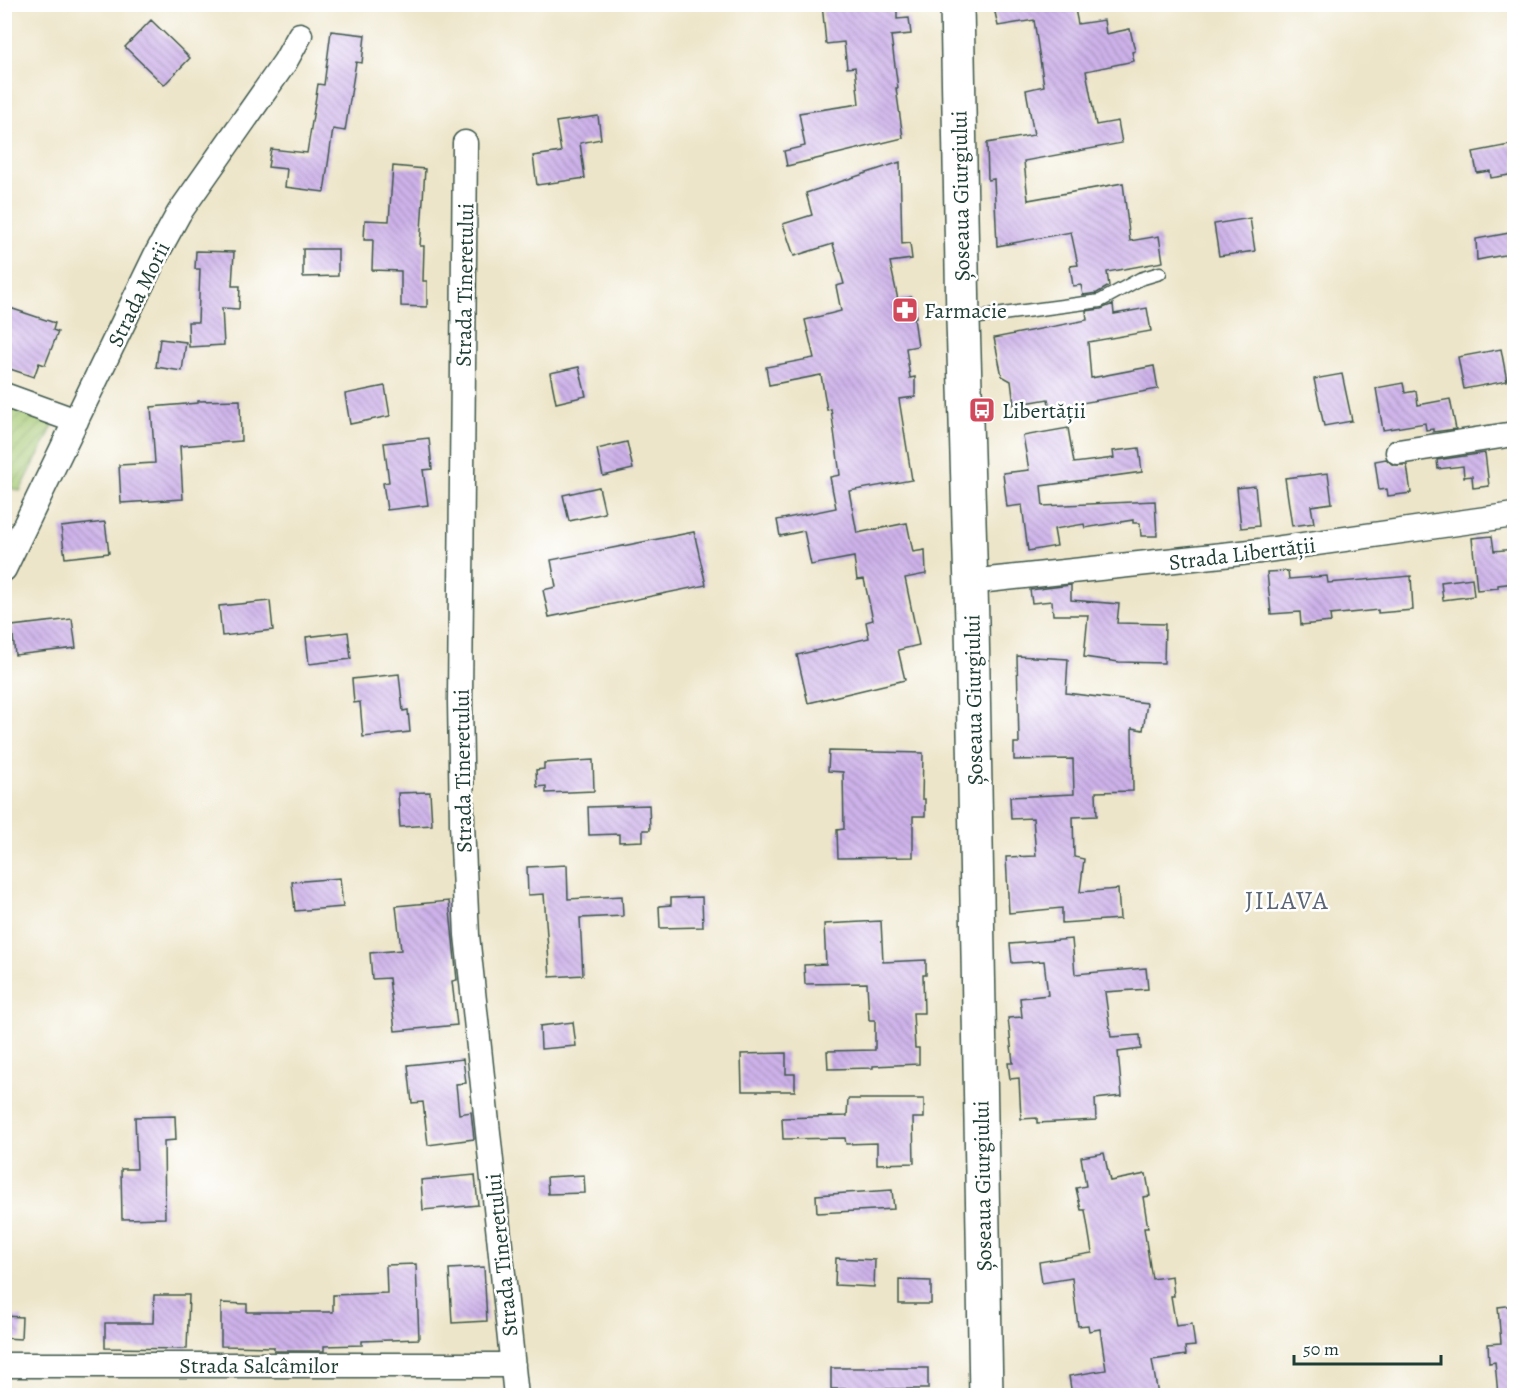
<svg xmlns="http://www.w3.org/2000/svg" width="1519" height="1400" viewBox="0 0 1519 1400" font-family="Alegreya,serif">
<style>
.garden{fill:url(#garden-furrows);stroke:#628253;stroke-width:1.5}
.building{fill:url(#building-back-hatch)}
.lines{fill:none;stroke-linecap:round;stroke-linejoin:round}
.service-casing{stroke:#3e564a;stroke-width:15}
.minor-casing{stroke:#3e564a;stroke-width:27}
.trunk-casing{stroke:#3e564a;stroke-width:36}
.service{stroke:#fff;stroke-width:12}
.minor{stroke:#fff;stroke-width:24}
.trunk{stroke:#fff;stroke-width:33}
.labels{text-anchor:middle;stroke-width:5;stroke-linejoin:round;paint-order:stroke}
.street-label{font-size:22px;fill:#1f3d34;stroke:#fff}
.poi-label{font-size:22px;fill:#1f3d34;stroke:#fff;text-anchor:start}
.quarter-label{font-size:26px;letter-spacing:1.5px;fill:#5c6674;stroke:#fff}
</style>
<defs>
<pattern id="garden-furrows" width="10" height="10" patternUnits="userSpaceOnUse" patternTransform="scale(1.5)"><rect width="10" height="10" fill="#a4c872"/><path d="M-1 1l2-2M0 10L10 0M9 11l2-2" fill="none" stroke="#85a45e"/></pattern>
<pattern id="building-back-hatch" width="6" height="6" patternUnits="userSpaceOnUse" patternTransform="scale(1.5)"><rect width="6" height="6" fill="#ceb2ea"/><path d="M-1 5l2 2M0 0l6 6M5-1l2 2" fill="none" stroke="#a792be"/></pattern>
</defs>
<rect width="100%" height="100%" fill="#fff"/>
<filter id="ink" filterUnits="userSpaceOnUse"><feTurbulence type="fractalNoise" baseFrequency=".0167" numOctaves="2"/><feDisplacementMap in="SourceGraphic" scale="12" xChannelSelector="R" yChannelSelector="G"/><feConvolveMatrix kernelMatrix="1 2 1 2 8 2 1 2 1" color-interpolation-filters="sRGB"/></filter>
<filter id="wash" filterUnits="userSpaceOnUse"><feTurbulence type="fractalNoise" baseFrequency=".008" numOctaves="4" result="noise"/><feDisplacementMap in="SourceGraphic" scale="24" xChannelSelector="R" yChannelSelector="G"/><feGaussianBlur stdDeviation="1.35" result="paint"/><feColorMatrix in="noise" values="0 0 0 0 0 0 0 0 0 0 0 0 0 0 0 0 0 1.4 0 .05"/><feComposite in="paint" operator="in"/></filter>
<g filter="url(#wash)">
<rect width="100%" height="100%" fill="#ede5c9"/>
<path class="garden" d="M5,404L55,422L20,491L5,486Z"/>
<g id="blocks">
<path class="building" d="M822,4H897V19L909,18L911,34L891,36L898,88H896L903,138L787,166L784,151L805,146L799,113L859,104L855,67L847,68L844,42L826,44Z
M1013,4H1074L1078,24L1104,20L1106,34L1130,29L1135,51L1132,52L1134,61L1086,71L1096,125L1118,121L1122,143L1024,161L1028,200L1123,183L1130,241L1159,236L1163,262L1107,272L1109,286L1097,293L1083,295L1081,285L1073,286L1070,266L1078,265L1071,232L997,246L994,179L988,180L987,143L1034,135L1026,90L1044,86L1034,20L998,26L994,8Z
M151,20L190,58L164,85L125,47Z
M331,31L365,35L362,63L356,62L345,131L333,129L324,192L285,187L287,169L268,167L271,149L307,153L318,84L324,85Z
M598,116L601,139L580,143L585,178L537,185L533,156L561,152L556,122Z
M1515,144V174L1491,178L1490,171L1477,173L1473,152Z
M900,162L902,244L910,243L912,259L890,262L898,300L912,297L916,317L914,318L918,346L906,348L910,378L915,377V397L899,399L912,480L849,491L857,533L907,523L913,552L925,550L926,574L905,578L919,645L898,650L905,680L808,703L797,655L869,638L866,622L873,620L864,579L857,580L854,557L811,565L804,531L780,536L777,520L836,508L830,477L840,475L831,409L827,410L821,375L769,385L766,367L814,358L805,320L841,311L836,286L844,284L833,244L794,256L783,224L812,215L806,193Z
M393,166L425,169L420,246H424L423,281H427V307L401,306V271L372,270L373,240H364L365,220L389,221Z
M1250,218L1255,251L1219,256L1214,224Z
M1515,232V253L1477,260L1476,239Z
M303,249H338V276L303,277Z
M196,251L234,252L232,286H240L239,309L222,308L224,345L189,347L188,322H198L200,269H195Z
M1113,304L1114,314L1147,308L1151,331L1088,342L1091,378L1154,366L1158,389L1050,409L1048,399L1014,405L1011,381L1002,376L994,338L1087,320L1086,311L1101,309Z
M4,306L55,323L53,330L58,332L45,365L39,363L34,377L4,367Z
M160,339L186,342L182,371L156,367Z
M1501,349L1507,381L1464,389L1458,357Z
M579,367L586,396L556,403L550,373Z
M1342,374L1352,421L1324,426L1314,379Z
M1403,383L1405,393L1416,391L1418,405L1450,399L1456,429L1433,432V429L1426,430L1425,423L1383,430L1376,388Z
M385,386L390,416L350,424L345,394Z
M240,400L241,441L180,446L183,499L121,503L119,465L155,463L151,407L198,403V401Z
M1068,428L1074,463L1114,458L1113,451L1139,448L1142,472L1041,486L1043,506L1155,501L1157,536H1141L1140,523H1133V520L1085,528L1084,524L1054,529L1057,546L1028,551L1022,505L1007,507L1003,473L1029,470L1023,436Z
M429,438L432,469L423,470L428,505L387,510L383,483L389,482L384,443Z
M627,442L633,469L603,476L597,449Z
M1485,453L1489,486L1473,488L1472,476L1464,477L1463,466L1438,469L1437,460Z
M1386,459L1393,465H1407L1411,493L1388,496L1387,489L1379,490L1375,461Z
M1328,473L1332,503L1311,506L1314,523L1292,526L1285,478Z
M1255,486L1259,526L1241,528L1237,488Z
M599,487L605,513L569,521L563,495Z
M105,522L109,553L65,558L61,527Z
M694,532L706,585L549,617L543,590L556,587L551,560Z
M1492,536L1494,551L1515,549V583L1498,585V588L1477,590L1472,538Z
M1288,571L1289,579L1327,576L1328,583L1411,576L1413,610L1378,613V610L1330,615L1331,622L1301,625L1300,612L1271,614L1267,572Z
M1472,578L1474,596L1443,600L1441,582Z
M1071,585V600L1119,604L1117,623L1165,624L1164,663L1119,662L1084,657L1088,615H1053L1052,601L1032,603L1030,590Z
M270,601L273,630L222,636L219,606Z
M72,619L76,648L15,655L12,626Z
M348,632L351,659L309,664L306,637Z
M1017,656L1068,659L1066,693L1147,703L1143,730L1132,728L1133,791L1096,792L1097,816L1073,817L1074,857L1084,859L1080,892L1118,889L1120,919L1062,923V908L1009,913L1006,857L1036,856L1033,818L1011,819L1010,797L1074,794L1073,759L1014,760V743H1019Z
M399,674L403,711L408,710L410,732L363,737L360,702L354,703L352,679Z
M829,751L923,753L922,799H925V816H913V857L838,858L837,830L844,829L843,772L828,771Z
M593,760L594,791L546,793V786L537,787L536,770L544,769V763Z
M430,792L432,825L400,827L398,793Z
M649,805L650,830H643V841L619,842V834L589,835L588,807Z
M567,865L568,899L622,896L623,916L580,918L583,975L550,977L544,894L528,895L527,867Z
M340,878L343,907L295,911L292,882Z
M702,897L703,927L660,928L659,906L671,905V898Z
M449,901L457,980L452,981L457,1025L395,1031L389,978L372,979L370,953L401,950L396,906Z
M881,921L883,962L926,960V975H923L924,1013H913L915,1048H919V1064L873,1066V1068L828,1069L827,1051L875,1050V1020H869L867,983L805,984L804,965L826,964L824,924Z
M1072,939L1075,974L1146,968L1148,989L1105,992L1111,1037L1140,1035L1141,1049L1118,1052L1122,1096L1095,1099L1096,1120L1037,1123V1118L1021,1119L1019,1078L1010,1079L1008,1063H1013L1008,1018L1022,1017L1020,998L1048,995L1044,961L1012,963L1010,944Z
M573,1022L576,1046L541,1049L540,1026Z
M786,1053V1074H795V1091H742L741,1054Z
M463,1059L466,1083L456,1084L459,1114L471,1112L474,1139L428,1145L423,1102L412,1103L408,1065Z
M848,1099H924V1118H913L914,1163L877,1164V1143L846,1144L845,1138L783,1139L782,1118L847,1116Z
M175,1116L176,1140L164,1141L165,1218L122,1219L121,1169H137L135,1117Z
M1104,1153L1110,1181L1146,1174L1150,1196L1143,1197L1148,1228H1144L1152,1279L1172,1276L1174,1296H1171L1176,1326L1192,1324L1195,1346L1185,1347L1186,1355L1152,1360L1158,1395H1072L1069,1376L1106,1370L1100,1329L1089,1331L1088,1325L1078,1326L1072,1278L1042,1283L1039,1262L1092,1253L1085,1210H1081L1076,1188L1086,1186L1081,1157Z
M475,1175L478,1205L423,1210L421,1180Z
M584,1175L585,1193L548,1194L547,1177Z
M892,1190L894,1209L817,1213L816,1195Z
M836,1258L875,1260L874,1287L835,1285Z
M416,1264L419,1339L362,1341V1345L324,1346V1351H274V1347L221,1346V1303L247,1304V1312H333V1295L387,1293L386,1265Z
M484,1267L487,1321L452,1323L449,1269Z
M899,1280L931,1281V1304H899Z
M154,1295H189L187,1349L105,1348V1323H153Z
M1515,1305V1395H1498L1495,1362L1489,1363L1488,1344L1501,1343L1498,1307Z
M4,1316L22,1317L21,1339L4,1338Z
M831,1368H928V1389H831Z"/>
</g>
</g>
<g filter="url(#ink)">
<use href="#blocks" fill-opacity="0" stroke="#3e564a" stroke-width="1.5"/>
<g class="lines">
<defs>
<path id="service" d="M965,319L1100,301L1140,279L1160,273"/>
<path id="minor" d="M465,143L460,700L462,824L467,935L516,1396
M4,395L76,421
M1398,452L1514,434
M4,569L156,255L179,213L285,62L300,35
M969,582L1260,551L1514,515
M4,1365H513"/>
<path id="trunk" d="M957,4L963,320L972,622L986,1396"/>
</defs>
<use href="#service" class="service-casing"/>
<use href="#minor" class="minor-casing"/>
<use href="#trunk" class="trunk-casing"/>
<use href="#service" class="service"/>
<use href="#minor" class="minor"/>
<use href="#trunk" class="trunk"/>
</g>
</g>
<defs>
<symbol id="pharmacy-square" viewBox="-11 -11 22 22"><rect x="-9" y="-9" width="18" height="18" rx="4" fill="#d1495b" stroke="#fff"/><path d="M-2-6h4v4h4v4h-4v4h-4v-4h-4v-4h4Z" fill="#fff"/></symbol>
<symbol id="bus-square" viewBox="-11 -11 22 22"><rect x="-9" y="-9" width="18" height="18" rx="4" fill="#d1495b" stroke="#fff"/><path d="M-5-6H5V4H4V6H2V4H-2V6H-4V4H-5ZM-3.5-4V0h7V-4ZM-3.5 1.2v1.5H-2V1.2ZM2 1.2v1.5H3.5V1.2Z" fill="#fff"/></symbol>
</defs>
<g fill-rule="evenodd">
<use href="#pharmacy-square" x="890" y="295" width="30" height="30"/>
<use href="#bus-square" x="967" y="395" width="30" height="30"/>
</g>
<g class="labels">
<g class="street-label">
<text transform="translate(960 196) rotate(-91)" y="8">Șoseaua Giurgiului</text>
<text transform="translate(464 285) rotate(-89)" y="8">Strada Tineretului</text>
<text transform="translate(138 294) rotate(-64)" y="8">Strada Morii</text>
<text transform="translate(1242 553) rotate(-7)" y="8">Strada Libertății</text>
<text transform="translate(973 700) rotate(-91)" y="8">Șoseaua Giurgiului</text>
<text transform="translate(462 771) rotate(-91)" y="8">Strada Tineretului</text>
<text transform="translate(982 1186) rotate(-91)" y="8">Șoseaua Giurgiului</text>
<text transform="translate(501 1255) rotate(-96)" y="8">Strada Tineretului</text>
<text x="259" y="1373">Strada Salcâmilor</text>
</g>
<g class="poi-label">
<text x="924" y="318">Farmacie</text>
<text x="1002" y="418">Libertății</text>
</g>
<g class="quarter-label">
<text x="1287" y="909">JILAVA</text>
</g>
</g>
<rect width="1519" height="1400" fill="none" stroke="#fff" stroke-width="24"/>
<path d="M1294 1355v9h147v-9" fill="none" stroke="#1f3d34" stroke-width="3"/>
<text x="1303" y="1355" font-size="18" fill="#1f3d34" stroke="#ffffff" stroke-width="4.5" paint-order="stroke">50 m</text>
</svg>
